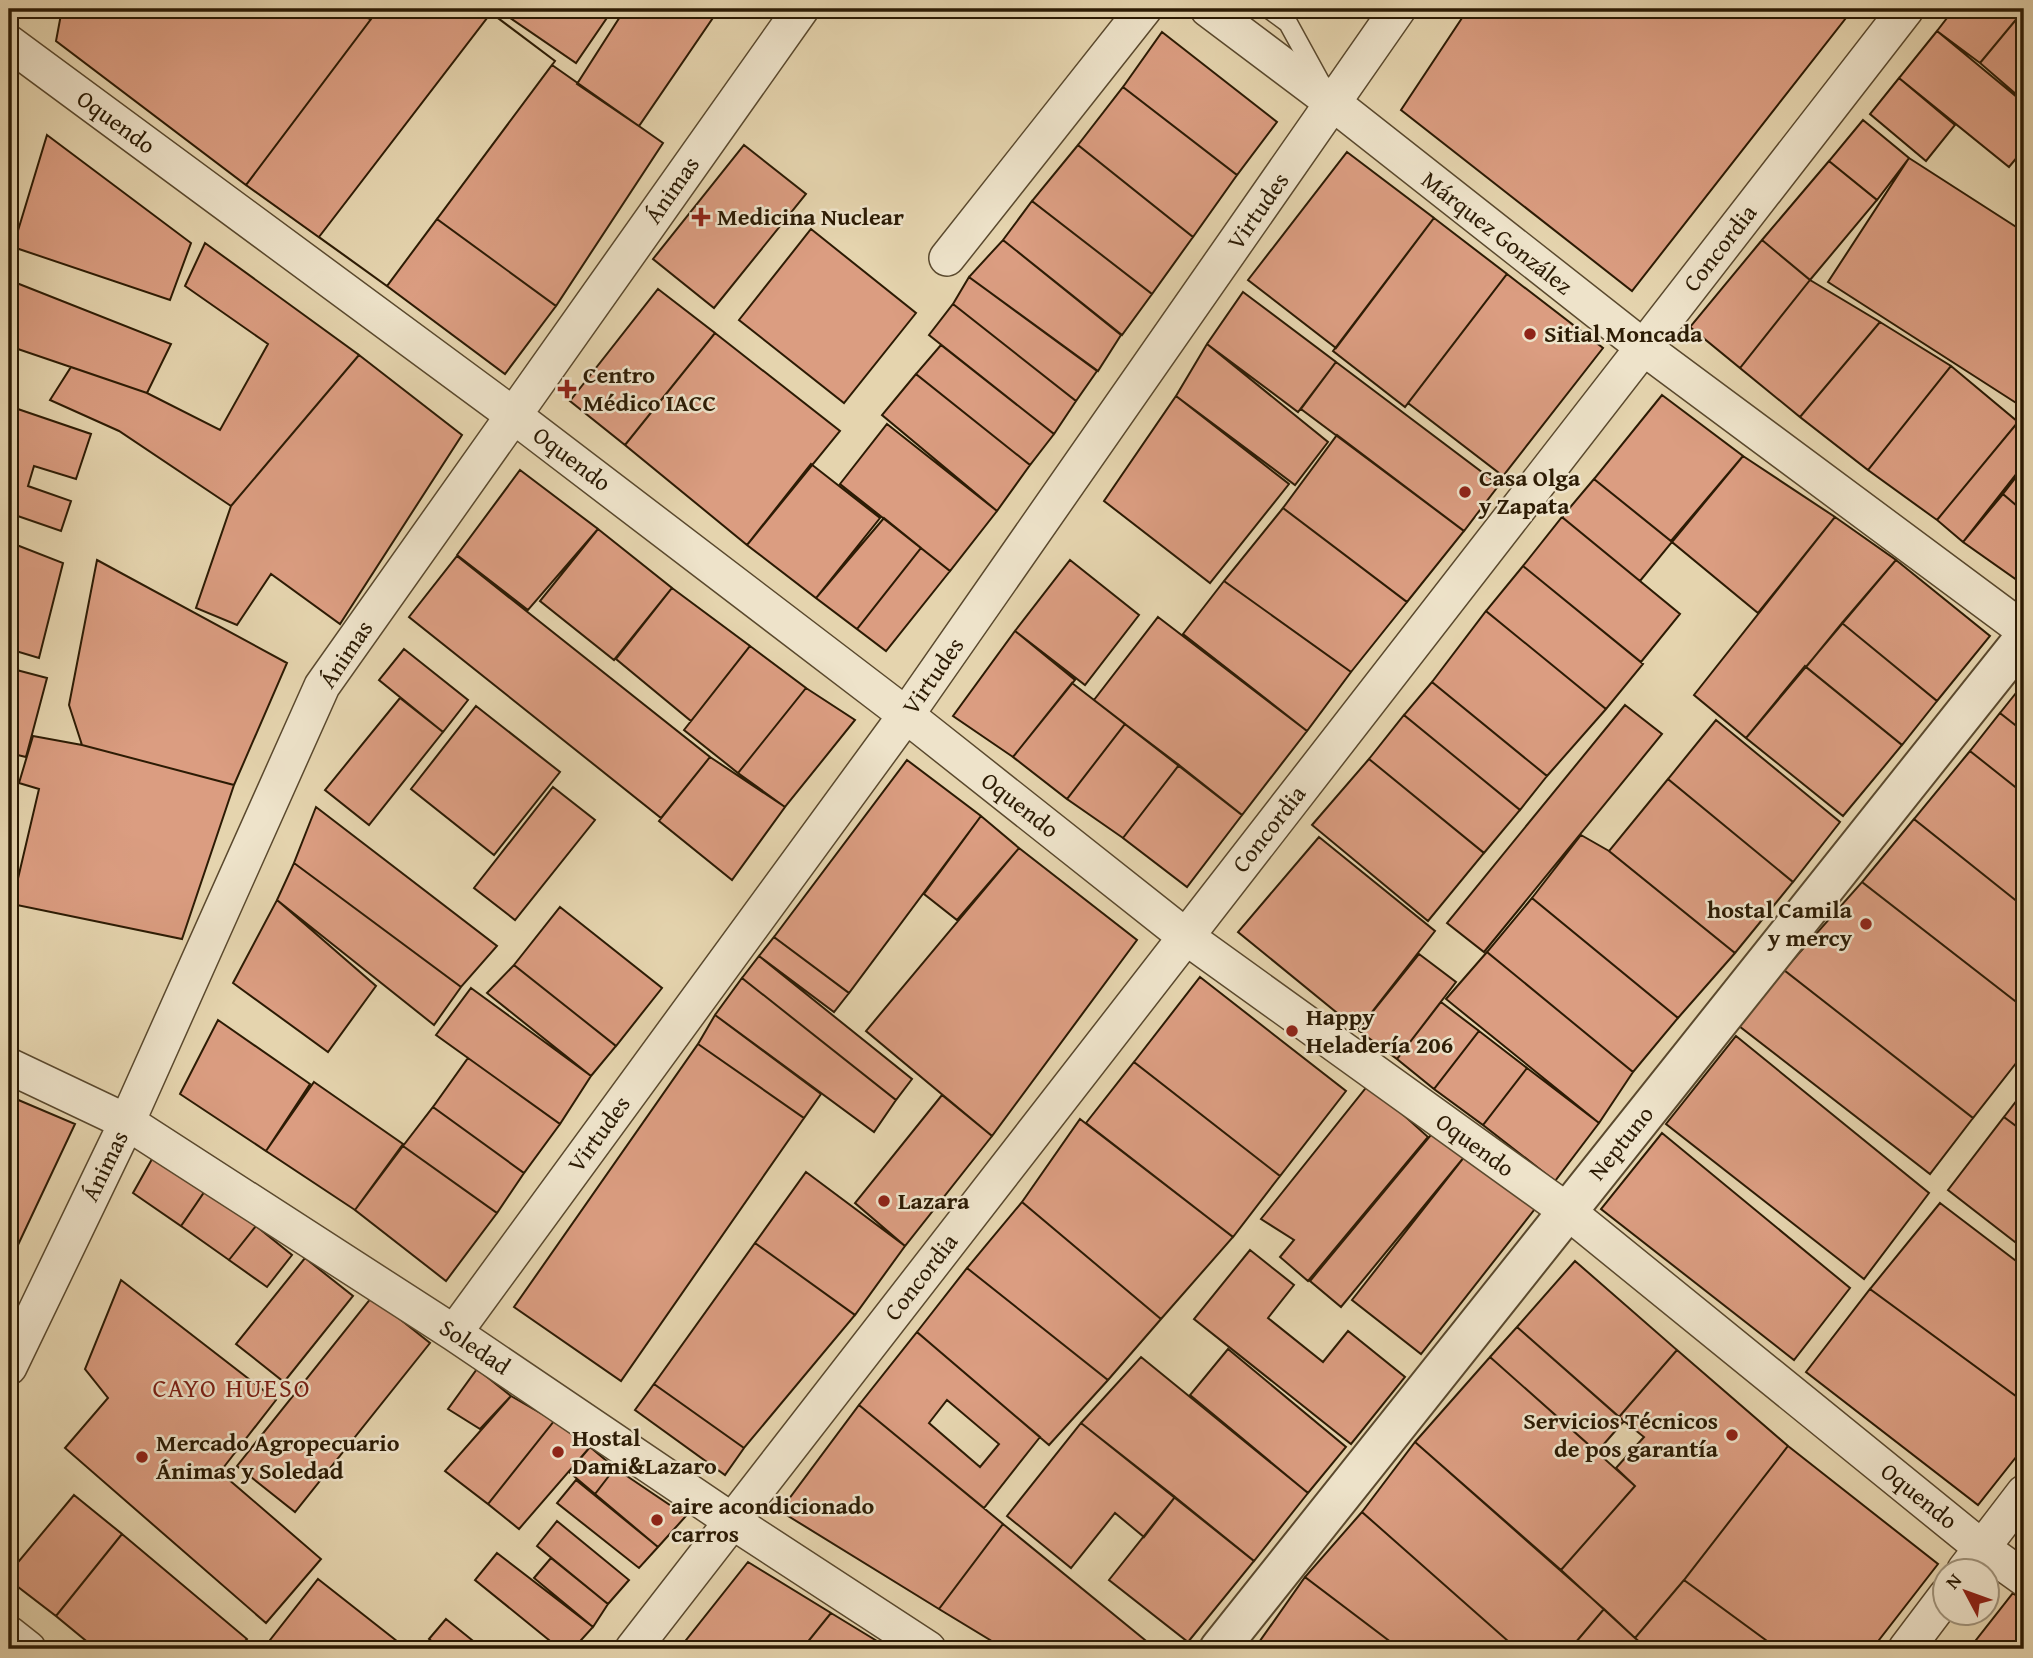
<svg xmlns="http://www.w3.org/2000/svg" width="2033" height="1658" viewBox="0 0 2033 1658" font-family="'Gentium Book Plus',serif">
<style>
.building{fill:#db9d81;stroke:#2c1b04;stroke-width:2;fill-rule:evenodd}
.lines{fill:none;stroke-linecap:round;stroke-linejoin:round}
.service-casing{stroke:#5a492e;stroke-width:21}
.minor-casing{stroke:#5a492e;stroke-width:38}
.tertiary-casing{stroke:#5a492e;stroke-width:42}
.service{stroke:#eee3ca;stroke-width:18}
.minor{stroke:#eee3ca;stroke-width:35}
.tertiary{stroke:#eee3ca;stroke-width:38}
.poi-dot{fill:#8f2418;stroke:#eee3ca;stroke-width:2.5}
.labels{text-anchor:middle;stroke-width:5;stroke-linejoin:round;paint-order:stroke}
.street-label{font-size:24px;fill:#2c1b04;stroke:#eee3ca}
.poi-label{font-size:24px;font-weight:bold;fill:#2c1b04;stroke:#eee3ca;text-anchor:start}
.neighbourhood-label{font-size:26px;letter-spacing:2px;fill:#7a1f14;stroke:#eee3ca}
</style>
<rect width="100%" height="100%" fill="#e5d4ae"/>
<filter id="stains"><feTurbulence type="fractalNoise" baseFrequency=".00286" numOctaves="4"/><feColorMatrix values="0 0 0 0 .2 0 0 0 0 .09 0 0 0 0 .02 0 0 0 .5 -.17"/></filter>
<radialGradient id="worn" r=".72"><stop offset=".6" stop-color="#630" stop-opacity="0"/><stop offset="1" stop-color="#630" stop-opacity=".3"/></radialGradient>
<path class="building" d="M62,9H335L371,19L246,185L56,41Z
M335,9H374L371,19Z
M374,9H486L555,61L387,286L246,185L371,19Z
M497,9H613L576,63Z
M625,9H719L639,126L577,84Z
M1468,9H1853L1632,291L1401,110Z
M1954,9H2024V10L1980,63L1937,31Z
M2024,10V101L1980,63Z
M491,13L555,61L387,286L319,237Z
M1937,31L2024,103V149L2009,167L1899,78Z
M1162,32L1277,122L1237,175L1123,87Z
M552,65L663,143L556,306L437,219Z
M1899,78L1955,125L1926,161L1870,114Z
M1123,87L1237,175L1193,237L1078,145Z
M1863,120L1909,158L1877,200L1829,161Z
M47,135L191,243L170,300L13,247Z
M744,145L806,194L714,308L653,259Z
M1078,145L1193,237L1152,294L1032,201Z
M1347,152L1434,218L1336,348L1248,280Z
M1909,158L2024,232V408L1828,282Z
M1829,161L1877,200L1810,280L1762,240Z
M1032,201L1152,294L1122,335L1003,240Z
M1434,218L1507,274L1405,407L1333,351Z
M437,219L556,306L505,374L387,286Z
M811,229L916,313L844,403L739,320Z
M1003,240L1121,335L1098,371L969,277Z
M1762,240L1810,280L1740,368L1690,327Z
M205,243L359,355L231,506L119,431L50,400L71,367L147,393L220,430L268,344L185,286Z
M1507,274L1603,348L1503,476L1408,403Z
M969,277L1097,371L1076,401L953,304Z
M9,280L171,344L147,393L9,346Z
M1810,280L1880,322L1800,417L1740,368Z
M658,289L715,333L625,445L570,401Z
M1243,292L1336,362L1298,412L1207,344Z
M953,304L1076,401L1054,434L929,335Z
M1880,322L1951,366L1868,470L1800,417Z
M715,333L840,431L747,545L625,445Z
M1207,344L1328,442L1295,485L1176,396Z
M941,345L1054,434L1030,465L916,374Z
M359,355L462,435L340,624L271,574L237,625L196,608L231,506Z
M1336,362L1499,485L1464,531L1301,409Z
M1951,366L2018,422L1937,520L1868,470Z
M916,374L1030,465L997,511L882,415Z
M1662,395L1743,456L1671,541L1594,479Z
M1176,396L1289,484L1210,583L1104,501Z
M9,406L91,434L76,479L34,466L28,486L71,501L61,531L9,513Z
M2018,422L2024,427V464L1963,542L1937,520Z
M887,424L997,511L950,571L840,484Z
M1337,435L1464,531L1407,602L1283,508Z
M1743,456L1835,517L1758,613L1672,542Z
M811,464L880,518L816,598L747,545Z
M2024,467V512L2003,494Z
M520,470L598,529L528,610L457,555Z
M1594,479L1672,542L1640,581L1562,517Z
M2003,494L2024,512V585L1963,542Z
M1283,508L1407,602L1351,672L1224,581Z
M1562,517L1680,614L1641,662L1523,566Z
M1835,517L1896,560L1746,738L1694,695Z
M884,518L921,548L857,629L816,598Z
M598,529L672,588L614,660L540,601Z
M9,542L63,563L39,658L9,649Z
M921,548L950,571L886,651L857,629Z
M457,556L710,757L661,818L409,617Z
M97,560L287,663L234,785L82,745L69,705Z
M1070,560L1139,615L1085,685L1015,631Z
M1896,560L1990,636L1937,701L1842,623Z
M1523,566L1643,664L1606,709L1486,611Z
M1224,581L1351,672L1307,731L1183,634Z
M672,588L750,646L691,721L616,659Z
M1486,611L1606,709L1547,776L1432,682Z
M1158,617L1307,731L1242,815L1094,700Z
M1842,623L1937,701L1902,745L1806,667Z
M1015,631L1075,680L1013,757L953,716Z
M750,646L806,688L738,773L684,730Z
M404,649L468,700L443,732L379,680Z
M1805,666L1902,745L1843,816L1746,738Z
M9,668L47,678L26,757L9,753Z
M1432,682L1547,776L1520,810L1404,715Z
M1072,683L1125,724L1067,799L1013,757Z
M2024,683V732L2000,713Z
M806,688L855,720L785,807L738,773Z
M400,698L443,732L369,825L325,790Z
M1625,705L1662,734L1484,952L1447,923Z
M476,706L560,772L494,855L411,789Z
M2000,713L2024,732V794L1970,751Z
M1404,715L1520,810L1484,853L1369,759Z
M1716,720L1840,822L1793,882L1668,779Z
M1125,724L1179,765L1123,838L1067,799Z
M33,736L82,745L234,785L182,939L12,904L39,789L19,783Z
M1970,751L2024,794V907L1914,819Z
M710,757L785,807L732,880L659,821Z
M1369,759L1484,853L1428,921L1312,825Z
M907,760L981,816L849,993L774,937Z
M1179,765L1242,815L1187,887L1123,838Z
M1668,779L1793,882L1735,953L1609,851Z
M553,787L595,820L515,920L474,888Z
M316,807L497,946L461,987L294,863Z
M981,816L1019,848L957,920L924,894Z
M1914,819L2024,907V1008L1862,882Z
M1581,835L1609,851L1735,953L1678,1018L1532,898Z
M1319,837L1435,931L1358,1030L1238,932Z
M1019,848L1137,940L992,1136L866,1031Z
M294,863L461,987L434,1025L277,900Z
M1862,882L2024,1008V1053L1973,1118L1784,970Z
M1532,898L1678,1018L1633,1072L1487,952Z
M277,900L376,986L328,1052L233,983Z
M560,907L662,988L616,1046L514,965Z
M774,937L849,993L834,1012L759,956Z
M1487,952L1633,1072L1599,1123L1446,999Z
M1419,954L1456,982L1397,1059L1358,1030Z
M759,956L912,1079L896,1100L742,978Z
M514,965L616,1046L591,1076L487,993Z
M1784,970L1973,1118L1930,1174L1739,1026Z
M1200,977L1346,1091L1280,1176L1134,1062Z
M742,978L896,1100L874,1132L715,1015Z
M471,988L591,1076L560,1124L436,1035Z
M1441,1002L1479,1031L1434,1089L1397,1059Z
M715,1015L821,1094L804,1118L698,1044Z
M218,1020L310,1084L266,1151L180,1094Z
M1479,1031L1527,1068L1483,1125L1434,1089Z
M1736,1036L1929,1193L1864,1279L1666,1124Z
M698,1044L804,1118L621,1381L514,1307Z
M468,1058L560,1124L524,1173L433,1107Z
M1134,1062L1280,1176L1233,1237L1086,1123Z
M1527,1068L1599,1123L1555,1181L1483,1125Z
M314,1082L403,1144L355,1210L266,1151Z
M1369,1084L1428,1137L1308,1281L1280,1257L1294,1240L1261,1219Z
M2024,1091V1132L2004,1117Z
M942,1095L992,1136L905,1246L855,1203Z
M9,1096L75,1124L9,1264Z
M433,1107L524,1173L497,1213L403,1146Z
M2004,1117L2024,1132V1249L1948,1190Z
M1080,1119L1233,1237L1161,1319L1022,1202Z
M1435,1130L1465,1156L1341,1307L1310,1281Z
M1662,1133L1850,1288L1794,1360L1601,1209Z
M403,1146L497,1213L446,1281L355,1210Z
M1469,1151L1538,1205L1421,1354L1352,1300Z
M156,1152L207,1188L181,1226L133,1193Z
M806,1172L905,1246L855,1315L755,1243Z
M207,1188L256,1226L229,1260L181,1226Z
M1022,1202L1161,1319L1108,1380L967,1268Z
M1940,1203L2024,1267V1402L1870,1289Z
M256,1226L292,1255L267,1287L229,1260Z
M755,1243L855,1315L744,1448L654,1384Z
M1250,1250L1294,1285L1268,1318L1323,1362L1348,1331L1405,1377L1351,1444L1194,1319Z
M305,1258L353,1296L284,1382L236,1344Z
M1575,1261L1677,1350L1619,1417L1517,1327Z
M967,1268L1108,1380L1049,1445L917,1332Z
M121,1280L276,1400L220,1472L321,1559L266,1623L65,1448L108,1398L85,1369Z
M1870,1289L2024,1402V1447L1978,1505L1806,1372Z
M372,1297L430,1343L295,1512L237,1466Z
M1517,1327L1624,1421L1597,1452L1490,1357Z
M917,1332L1040,1437L984,1508L859,1405ZM947,1400L999,1444L980,1467L929,1423Z
M1228,1349L1346,1447L1308,1493L1190,1395Z
M1677,1350L1788,1446L1684,1580L1635,1638L1561,1570L1635,1486L1616,1468L1644,1437L1619,1417Z
M1141,1357L1308,1493L1254,1561L1081,1423Z
M1490,1357L1635,1486L1561,1570L1415,1442Z
M477,1369L511,1396L480,1429L448,1409Z
M654,1384L744,1448L725,1475L635,1410Z
M511,1396L554,1421L488,1504L445,1471Z
M859,1405L1003,1524L939,1609L780,1511Z
M554,1421L590,1447L519,1529L488,1504Z
M1081,1423L1175,1497L1144,1537L1115,1513L1071,1568L1007,1516Z
M1415,1442L1604,1609L1570,1649H1517L1362,1512Z
M1788,1446L1938,1564L1872,1649H1778L1684,1580Z
M590,1447L615,1468L595,1494L569,1472Z
M615,1468L686,1516L658,1547L595,1494Z
M576,1480L658,1547L639,1568L557,1503Z
M74,1495L122,1534L56,1616L9,1580V1573Z
M1175,1497L1254,1561L1188,1642L1109,1580Z
M1362,1512L1517,1649H1400L1305,1577Z
M557,1521L629,1580L608,1604L537,1546Z
M1003,1524L1156,1649H1005L939,1609Z
M122,1534L247,1639L238,1649H96L56,1616Z
M497,1553L593,1627L573,1649H560L475,1580Z
M551,1558L608,1604L593,1627L534,1578Z
M748,1562L831,1613L802,1649H679Z
M1305,1577L1400,1649H1257L1255,1648Z
M318,1579L407,1649H263Z
M1684,1580L1778,1649H1648L1635,1638Z
M2013,1593L2024,1602V1649H1969Z
M1604,1609L1635,1638L1648,1649H1570Z
M831,1613L890,1649H802Z
M446,1619L483,1649H441L429,1639Z"/>
<g class="lines">
<defs>
<path id="service" d="M1269,9L1288,23L1322,85"/>
<path id="minor" d="M1208,9L1333,103L1643,347L2024,630
M9,43L513,415L906,715L1185,936L1567,1211L1982,1548L2024,1578
M947,258L1144,9
M9,1066L127,1122L454,1333L732,1521L928,1649
M454,1333L906,715L1398,9
M9,1367L127,1122L322,686L801,9
M1965,1570L2024,1493
M9,1634L28,1649
M633,1649L1906,9
M1906,1649L1946,1596"/>
<path id="tertiary" d="M1219,1649L2024,638"/>
</defs>
<use href="#service" class="service-casing"/>
<use href="#minor" class="minor-casing"/>
<use href="#tertiary" class="tertiary-casing"/>
<use href="#service" class="service"/>
<use href="#minor" class="minor"/>
<use href="#tertiary" class="tertiary"/>
</g>
<g class="poi-dot">
<path d="M697.5 206.5h7v7h7v7h-7v7h-7v-7h-7v-7h7z"/>
<circle cx="1530" cy="334" r="7"/>
<path d="M563.5 378.5h7v7h7v7h-7v7h-7v-7h-7v-7h7z"/>
<circle cx="1465" cy="492" r="7"/>
<circle cx="1866" cy="924" r="7"/>
<circle cx="1292" cy="1031" r="7"/>
<circle cx="884" cy="1201" r="7"/>
<circle cx="1732" cy="1435" r="7"/>
<circle cx="558" cy="1452" r="7"/>
<circle cx="142" cy="1457" r="7"/>
<circle cx="657" cy="1520" r="7"/>
</g>
<g class="labels">
<g class="street-label">
<text transform="translate(116 122) rotate(36)" y="8">Oquendo</text>
<text transform="translate(672 190) rotate(-55)" y="8">Ánimas</text>
<text transform="translate(1258 211) rotate(-55)" y="8">Virtudes</text>
<text transform="translate(1497 233) rotate(38)" y="8">Márquez González</text>
<text transform="translate(1720 248) rotate(-52)" y="8">Concordia</text>
<text transform="translate(572 459) rotate(37)" y="8">Oquendo</text>
<text transform="translate(346 654) rotate(-56)" y="8">Ánimas</text>
<text transform="translate(933 676) rotate(-55)" y="8">Virtudes</text>
<text transform="translate(1020 805) rotate(38)" y="8">Oquendo</text>
<text transform="translate(1269 829) rotate(-52)" y="8">Concordia</text>
<text transform="translate(599 1134) rotate(-54)" y="8">Virtudes</text>
<text transform="translate(1621 1143) rotate(-51)" y="8">Neptuno</text>
<text transform="translate(1475 1145) rotate(36)" y="8">Oquendo</text>
<text transform="translate(105 1166) rotate(-64)" y="8">Ánimas</text>
<text transform="translate(921 1277) rotate(-52)" y="8">Concordia</text>
<text transform="translate(475 1347) rotate(34)" y="8">Soledad</text>
<text transform="translate(1919 1496) rotate(39)" y="8">Oquendo</text>
</g>
<g class="poi-label">
<text x="717" y="225">Medicina Nuclear</text>
<text x="1544" y="342">Sitial Moncada</text>
<text x="583" y="383">Centro<tspan x="583" dy="28">Médico IACC</tspan></text>
<text x="1479" y="486">Casa Olga<tspan x="1479" dy="28">y Zapata</tspan></text>
<text x="1852" y="918" text-anchor="end">hostal Camila<tspan x="1852" dy="28">y mercy</tspan></text>
<text x="1306" y="1025">Happy<tspan x="1306" dy="28">Heladería 206</tspan></text>
<text x="898" y="1209">Lazara</text>
<text x="1718" y="1429" text-anchor="end">Servicios Técnicos<tspan x="1718" dy="28">de pos garantía</tspan></text>
<text x="572" y="1446">Hostal<tspan x="572" dy="28">Dami&amp;Lazaro</tspan></text>
<text x="156" y="1451">Mercado Agropecuario<tspan x="156" dy="28">Ánimas y Soledad</tspan></text>
<text x="671" y="1514">aire acondicionado<tspan x="671" dy="28">carros</tspan></text>
</g>
<g class="neighbourhood-label">
<text x="232" y="1397">CAYO HUESO</text>
</g>
</g>
<rect width="2033" height="1658" fill="none" stroke="#e5d4ae" stroke-width="35"/>
<rect x="10" y="10" width="2012" height="1637" fill="none" stroke="#2c1b04" stroke-width="3.5"/>
<rect x="18" y="18" width="1998" height="1623" fill="none" stroke="#2c1b04" stroke-width="2"/>
<g transform="translate(1966 1592) rotate(311)"><circle r="33" fill="#eee3ca" stroke="#a0937b" stroke-width="2"/>
<path d="M0-5L12 26L0 18L-12 26Z" fill="#8f2418"/>
<text y="-10" font-size="19" font-weight="bold" text-anchor="middle" fill="#2c1b04">N</text>
</g>
<rect width="100%" height="100%" filter="url(#stains)"/>
<rect width="100%" height="100%" fill="url(#worn)"/>
</svg>
